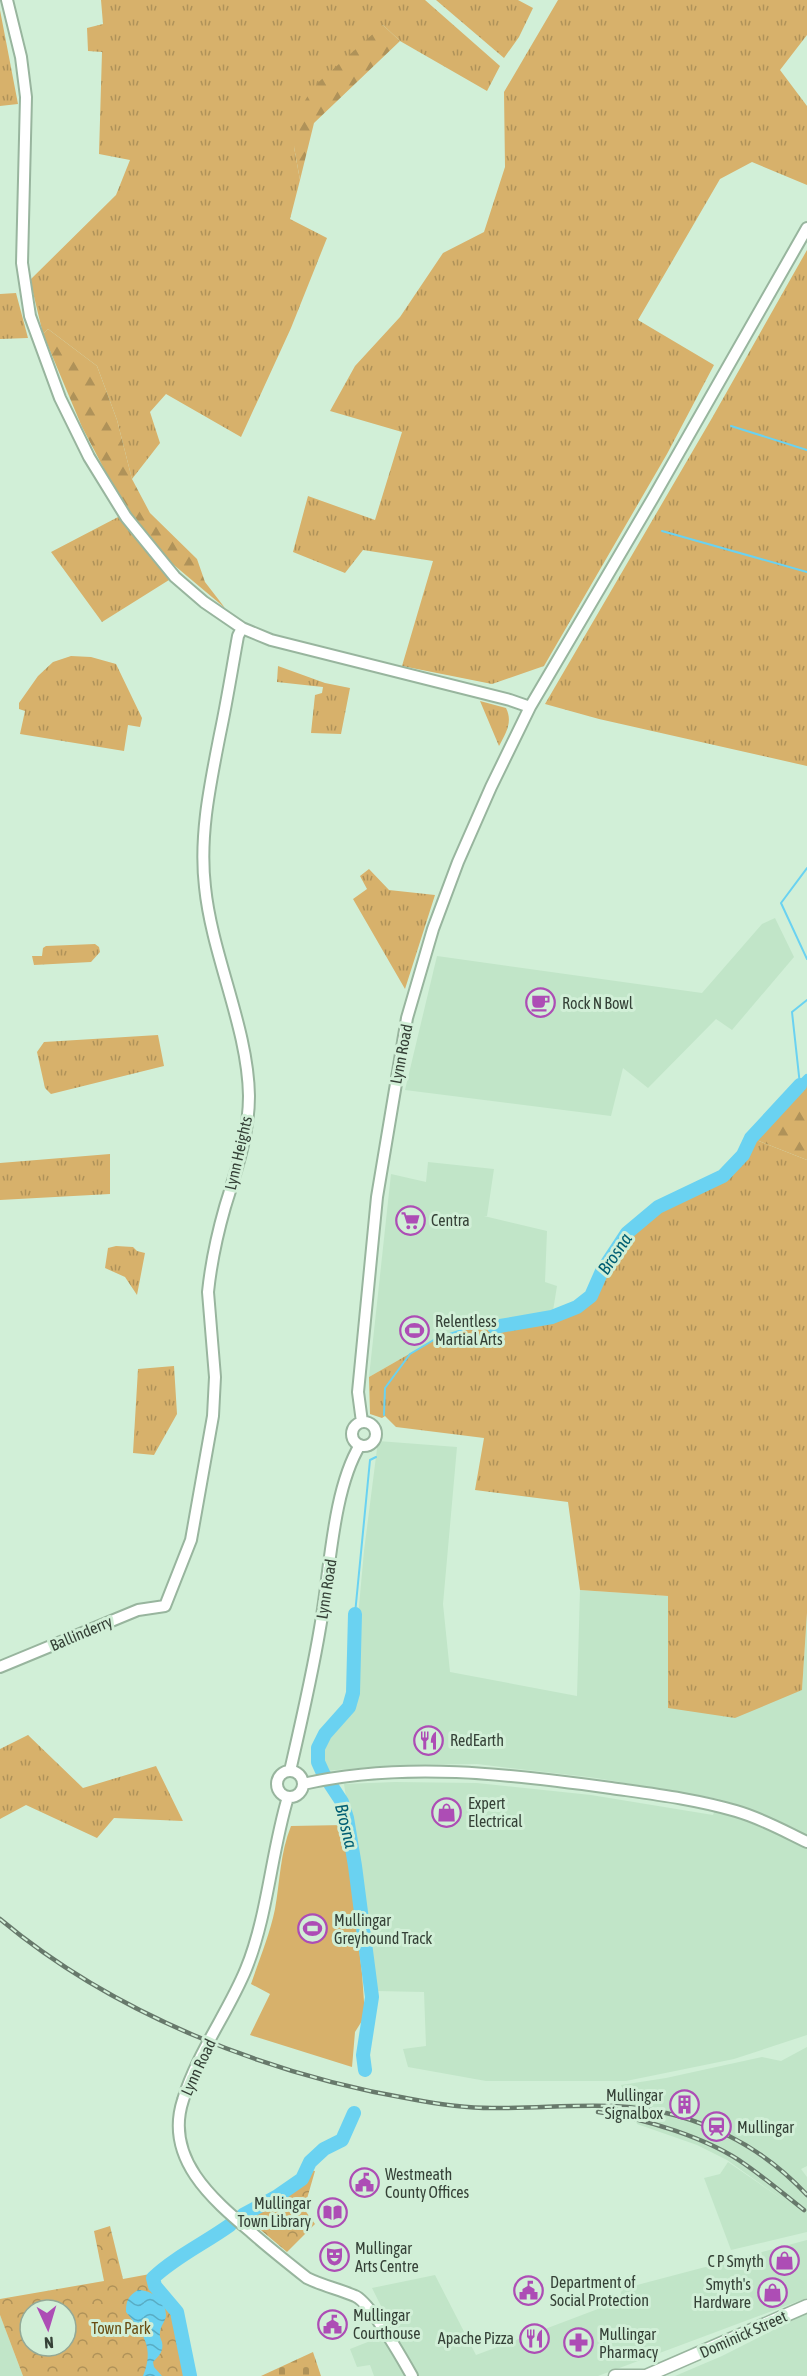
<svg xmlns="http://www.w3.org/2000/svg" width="807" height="2376" viewBox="0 0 807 2376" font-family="'Asap Condensed',sans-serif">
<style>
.built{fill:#c1e5c8}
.grass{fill:url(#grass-tufts)}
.forest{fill:url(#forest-firs)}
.cemetery{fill:url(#cemetery-stones)}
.park{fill:url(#park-crowns);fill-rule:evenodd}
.pitch{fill:#d7b16b}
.water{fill:url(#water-waves)}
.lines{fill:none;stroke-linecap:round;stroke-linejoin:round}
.stream{stroke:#6ad2f1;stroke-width:2}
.canal{stroke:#6ad2f1;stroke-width:8}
.river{stroke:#6ad2f1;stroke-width:14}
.tertiary-casing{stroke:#98b59e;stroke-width:14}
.secondary-casing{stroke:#98b59e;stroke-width:15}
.tertiary{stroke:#fff;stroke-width:10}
.secondary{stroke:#fff;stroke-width:12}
.rail-casing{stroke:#67796b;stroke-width:4.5}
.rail{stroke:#d1efd7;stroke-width:2;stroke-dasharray:7;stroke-linecap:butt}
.labels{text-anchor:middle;stroke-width:6;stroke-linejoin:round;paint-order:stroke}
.poi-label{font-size:16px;fill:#354137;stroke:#d1efd7;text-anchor:start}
.street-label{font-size:16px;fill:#354137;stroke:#d1efd7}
.park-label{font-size:16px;fill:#694d12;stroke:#d1efd7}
.water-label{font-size:18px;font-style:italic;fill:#005e73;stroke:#d1efd7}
</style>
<defs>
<pattern id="grass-tufts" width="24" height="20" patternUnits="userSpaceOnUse" patternTransform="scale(1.5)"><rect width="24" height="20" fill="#d7b16b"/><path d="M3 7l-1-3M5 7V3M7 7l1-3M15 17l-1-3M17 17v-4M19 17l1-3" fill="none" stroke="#af9259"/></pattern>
<pattern id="forest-firs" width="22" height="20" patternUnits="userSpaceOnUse" patternTransform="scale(1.5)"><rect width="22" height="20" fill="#d7b16b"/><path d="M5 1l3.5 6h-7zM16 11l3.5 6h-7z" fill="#af9259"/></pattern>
<pattern id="cemetery-stones" width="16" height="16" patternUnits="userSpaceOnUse" patternTransform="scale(1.5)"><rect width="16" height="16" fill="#d7b16b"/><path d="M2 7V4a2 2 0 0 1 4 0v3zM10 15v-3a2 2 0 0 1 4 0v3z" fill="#af9259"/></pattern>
<pattern id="park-crowns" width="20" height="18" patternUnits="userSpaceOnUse" patternTransform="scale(1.5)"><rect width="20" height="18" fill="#d7b16b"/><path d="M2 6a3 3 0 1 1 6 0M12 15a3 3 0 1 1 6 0" fill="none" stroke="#af9259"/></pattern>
<pattern id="water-waves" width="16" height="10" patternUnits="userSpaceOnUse" patternTransform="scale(1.5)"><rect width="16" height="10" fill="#6ad2f1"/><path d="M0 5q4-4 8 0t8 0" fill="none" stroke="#58acc4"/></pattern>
</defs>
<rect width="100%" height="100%" fill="#d1efd7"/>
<path class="built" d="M775,918L794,957L732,1030L716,1019L648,1088L623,1068L611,1116L405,1090L437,956L702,993L762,924Z
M428,1162L494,1169L487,1216H484L547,1231L545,1282L557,1286L552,1317L494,1327L465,1329L437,1338L369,1377L391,1174L426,1182Z
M378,1441L457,1447L443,1604L450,1672L577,1696L580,1590L668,1596L669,1708L802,1690L807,1613V2035L734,2059L626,2081H486L408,2067L403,2049L426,2046L424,1992L376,1991L344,1784L395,1782L477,1783L591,1795L713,1815L719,1799L596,1778L477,1764L396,1765L325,1771L319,1761L323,1739L355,1694V1650L364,1551Z
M807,2047V2166L801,2169L807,2177V2232L731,2250L704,2178L720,2174L728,2162L786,2202L727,2160L697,2145L637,2124L621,2085L666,2078L762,2057L781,2061Z
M807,2240V2298L598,2376H416L372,2288L435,2275L476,2355L619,2301L622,2289Z
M807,2313V2376H675L722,2356Z
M0,2315L23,2376H0Z
M383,2336L408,2376H374L370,2365L357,2367L350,2349Z"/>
<path class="grass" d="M101,0H425L500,66L487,91L400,41L383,25L294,147L300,180L290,219L327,238L291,328L241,437L166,394L150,412L160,443L132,479L117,420L97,366L48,329L43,334L30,280L116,195L130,160L99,154L102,52L88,51L87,28L103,24Z
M436,0H518L533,8L519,37L504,58Z
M558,0H807V35L780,70L807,106V185L752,162L720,179L638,320L714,365L667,454L544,666L492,684L402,666L433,561L363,550L345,573L293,552L308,496L375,520L402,432L330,411L355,366L400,317L443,253L484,232L505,167L504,92Z
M0,10L18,104L0,106Z
M807,250V766L599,719L545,704L712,418Z
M16,293L28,338L0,339V294Z
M120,516L169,580L102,622L51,552Z
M71,656L91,657L116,664L142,718L140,727L128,725L124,751L20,734L25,711L19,709V703L38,676L53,662Z
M278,666L325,683L350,688L341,734L311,733L315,695L322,693L323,687L277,682Z
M480,701L506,708C513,722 506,733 499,746Z
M369,869L389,890L435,895L405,989L353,899L367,889L360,876Z
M95,944L99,947L100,952L91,962L34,965L32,956H42L43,948L46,946Z
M158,1035L164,1066L51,1094L45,1088L37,1052L44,1042Z
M751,1138L807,1160V1613L802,1690L735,1718L668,1708V1596L580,1590L568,1502L475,1490L484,1438L396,1427L385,1416L382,1418L370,1414L369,1377L437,1338L465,1329L494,1327L552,1317L577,1307L591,1296L602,1271L627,1233L658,1207L723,1176L743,1155Z
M110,1154V1194L0,1200V1163Z
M116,1246L133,1247L137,1251L145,1253L137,1295L125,1277L105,1268L108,1248Z
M174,1366L177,1414L154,1455L133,1453L138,1369Z
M28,1735L83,1788L156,1766L183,1821L114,1818L97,1838L26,1805L0,1819V1749Z"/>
<path class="forest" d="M383,25L400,41L314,123L300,180L294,147L300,109L313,87Z
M48,329L97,366L117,420L132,479L150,513L197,559L205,582L225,608L168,560L122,503L82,427L43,334Z
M807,1078V1160L751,1138L800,1085Z"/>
<path class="cemetery" d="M313,2352L321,2376H261Z"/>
<path class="park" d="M306,2170L315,2171L304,2209L315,2224L287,2252L243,2215C263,2204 295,2192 306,2170Z
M110,2226L123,2279L150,2274L155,2288L175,2316L189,2376H23L0,2315V2299L104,2281L94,2231ZM30,2310H66V2346H30Z"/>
<path class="pitch" d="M344,1825L362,1973L365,2016L355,2032L352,2067L250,2035L270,1994L251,1984C259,1960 270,1934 275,1909C280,1881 280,1853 291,1826Z"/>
<path class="water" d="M138,2290C151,2290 166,2300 166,2315C166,2321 160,2326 160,2333C159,2336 161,2339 162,2342C164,2351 159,2356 153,2362L154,2367L162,2376H143C155,2348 143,2333 126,2312C126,2301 128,2296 138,2290Z"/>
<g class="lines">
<path class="stream" d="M731,426L807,450
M662,531L807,572
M807,868L781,903L807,959
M800,1085L792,1012L807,1000
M384,1415L385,1388L410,1354L437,1338L465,1329L494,1327
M355,1614L370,1460L376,1457"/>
<path class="canal" d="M800,1085L807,1078"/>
<path class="river" d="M494,1327L552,1317L577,1307L591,1296L602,1271L627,1233L658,1207L723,1176L743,1155L751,1138L800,1085
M355,1614L353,1693L349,1707L325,1734L318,1748V1762L323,1773L342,1802L347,1818L355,1866L372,1997L363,2055L365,2070
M243,2215L276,2197L302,2179L310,2162L324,2149L342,2140L354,2113
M190,2376L177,2312L155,2286L153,2278C175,2257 205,2243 230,2225"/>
<defs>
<path id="tertiary" d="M7,0L21,57L26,97L22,263L30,316L60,398L89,457L126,517L175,577L204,602L242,628L271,640L510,700L530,707
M352 1434a12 12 0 1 1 24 0a12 12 0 1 1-24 0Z
M362,1422L358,1392L377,1197L407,1018L433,929L458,862L491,787L530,707L653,498L807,228
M0,1667L138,1610L165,1606L191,1540L213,1416L215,1377L208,1292C211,1263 217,1235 225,1207C236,1171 249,1135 249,1096C248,1028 212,956 205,887C199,836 210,785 220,734C227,701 232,669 238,636L242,628
M290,1771C301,1723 312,1676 320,1628C330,1574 332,1491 360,1445
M277 1784a13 13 0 1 1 26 0a13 13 0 1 1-26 0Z
M303,1784C404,1761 509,1774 611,1788C653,1794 695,1799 736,1811C761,1818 784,1831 807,1842
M288,1797C271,1853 268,1915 246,1969C228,2013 197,2053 183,2100C164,2158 212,2199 251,2232C269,2248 288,2263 307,2278C323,2286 339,2289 355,2296C370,2302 403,2360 412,2376"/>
<path id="secondary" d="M615,2376H646L807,2306"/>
</defs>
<use href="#tertiary" class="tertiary-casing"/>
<use href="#secondary" class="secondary-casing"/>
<use href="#tertiary" class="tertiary"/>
<use href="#secondary" class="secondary"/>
<defs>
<path id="rail" d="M0,1919C114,2014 266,2074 411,2099C437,2104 465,2108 492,2108C537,2109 583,2103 628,2107C697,2113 761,2145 807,2195
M598,2112C643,2118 709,2138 746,2165C766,2179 785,2195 804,2210"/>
</defs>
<use href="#rail" class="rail-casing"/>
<use href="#rail" class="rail"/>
</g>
<defs>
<symbol id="cafe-ring" viewBox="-11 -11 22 22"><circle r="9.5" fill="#d1efd7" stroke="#ad4db5" stroke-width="1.5"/><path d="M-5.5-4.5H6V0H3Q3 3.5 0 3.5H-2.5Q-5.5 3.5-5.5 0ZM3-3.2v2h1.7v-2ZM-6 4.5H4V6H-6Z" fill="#ad4db5"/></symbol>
<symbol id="supermarket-ring" viewBox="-11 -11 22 22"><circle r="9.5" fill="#d1efd7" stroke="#ad4db5" stroke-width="1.5"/><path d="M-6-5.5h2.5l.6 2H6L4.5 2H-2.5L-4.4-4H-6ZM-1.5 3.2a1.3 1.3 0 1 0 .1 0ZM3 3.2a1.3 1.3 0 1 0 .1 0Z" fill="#ad4db5"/></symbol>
<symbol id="stadium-ring" viewBox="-11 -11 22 22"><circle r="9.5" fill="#d1efd7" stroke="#ad4db5" stroke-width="1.5"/><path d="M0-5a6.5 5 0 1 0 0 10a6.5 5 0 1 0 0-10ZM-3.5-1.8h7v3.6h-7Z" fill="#ad4db5"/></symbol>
<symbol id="restaurant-ring" viewBox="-11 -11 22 22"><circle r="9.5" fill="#d1efd7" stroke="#ad4db5" stroke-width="1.5"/><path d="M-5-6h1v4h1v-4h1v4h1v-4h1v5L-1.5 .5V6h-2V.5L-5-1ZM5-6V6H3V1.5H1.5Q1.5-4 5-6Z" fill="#ad4db5"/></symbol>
<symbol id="shop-ring" viewBox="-11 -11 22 22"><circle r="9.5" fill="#d1efd7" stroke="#ad4db5" stroke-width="1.5"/><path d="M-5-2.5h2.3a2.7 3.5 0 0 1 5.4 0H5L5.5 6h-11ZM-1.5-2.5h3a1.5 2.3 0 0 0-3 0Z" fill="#ad4db5"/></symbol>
<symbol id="building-ring" viewBox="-11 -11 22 22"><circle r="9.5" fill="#d1efd7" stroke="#ad4db5" stroke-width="1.5"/><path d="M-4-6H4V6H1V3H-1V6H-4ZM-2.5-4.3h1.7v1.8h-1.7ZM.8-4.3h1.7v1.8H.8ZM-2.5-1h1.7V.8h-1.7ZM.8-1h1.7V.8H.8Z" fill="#ad4db5"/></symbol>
<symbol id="station-ring" viewBox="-11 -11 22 22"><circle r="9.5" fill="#d1efd7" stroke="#ad4db5" stroke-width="1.5"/><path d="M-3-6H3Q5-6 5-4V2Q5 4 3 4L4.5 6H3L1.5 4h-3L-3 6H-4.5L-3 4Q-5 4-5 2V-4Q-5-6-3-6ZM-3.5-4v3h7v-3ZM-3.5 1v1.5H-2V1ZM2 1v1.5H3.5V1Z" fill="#ad4db5"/></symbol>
<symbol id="civic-ring" viewBox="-11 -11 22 22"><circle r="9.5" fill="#d1efd7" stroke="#ad4db5" stroke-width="1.5"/><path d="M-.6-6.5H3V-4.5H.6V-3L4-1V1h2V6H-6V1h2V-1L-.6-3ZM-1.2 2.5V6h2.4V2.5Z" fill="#ad4db5"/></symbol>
<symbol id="library-ring" viewBox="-11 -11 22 22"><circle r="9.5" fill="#d1efd7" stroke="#ad4db5" stroke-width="1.5"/><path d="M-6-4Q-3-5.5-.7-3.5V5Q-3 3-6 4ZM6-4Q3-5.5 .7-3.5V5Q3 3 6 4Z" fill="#ad4db5"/></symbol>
<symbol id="theatre-ring" viewBox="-11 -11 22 22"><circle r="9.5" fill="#d1efd7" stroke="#ad4db5" stroke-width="1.5"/><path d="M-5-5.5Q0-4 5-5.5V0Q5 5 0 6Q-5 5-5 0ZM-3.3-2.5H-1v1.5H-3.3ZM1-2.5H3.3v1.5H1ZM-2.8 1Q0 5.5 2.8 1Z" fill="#ad4db5"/></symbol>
<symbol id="pharmacy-ring" viewBox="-11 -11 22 22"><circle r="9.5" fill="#d1efd7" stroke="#ad4db5" stroke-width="1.5"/><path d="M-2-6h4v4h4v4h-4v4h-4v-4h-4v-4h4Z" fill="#ad4db5"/></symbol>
</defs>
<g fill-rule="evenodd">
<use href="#cafe-ring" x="524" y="986" width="33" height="33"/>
<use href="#supermarket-ring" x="394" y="1204" width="33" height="33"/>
<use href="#stadium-ring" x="398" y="1314" width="33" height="33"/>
<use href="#restaurant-ring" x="412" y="1724" width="33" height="33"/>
<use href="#shop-ring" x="430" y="1796" width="33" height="33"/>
<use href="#stadium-ring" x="296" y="1912" width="33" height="33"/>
<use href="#building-ring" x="668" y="2088" width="33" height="33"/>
<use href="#station-ring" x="700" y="2110" width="33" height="33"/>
<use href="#civic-ring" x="348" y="2166" width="33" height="33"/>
<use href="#library-ring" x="316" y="2196" width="33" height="33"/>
<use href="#theatre-ring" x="318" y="2240" width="33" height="33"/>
<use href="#shop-ring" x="768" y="2244" width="33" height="33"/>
<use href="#civic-ring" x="512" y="2274" width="33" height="33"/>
<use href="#shop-ring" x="756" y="2276" width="33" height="33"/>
<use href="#civic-ring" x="316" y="2308" width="33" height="33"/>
<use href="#restaurant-ring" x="518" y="2322" width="33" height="33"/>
<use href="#pharmacy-ring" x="562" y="2326" width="33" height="33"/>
</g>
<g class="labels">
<g class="poi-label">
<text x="562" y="1009">Rock N Bowl</text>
<text x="431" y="1226">Centra</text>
<text x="435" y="1327">Relentless<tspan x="435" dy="18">Martial Arts</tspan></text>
<text x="450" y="1746">RedEarth</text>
<text x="468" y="1809">Expert<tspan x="468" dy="18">Electrical</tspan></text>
<text x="334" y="1926">Mullingar<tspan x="334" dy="18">Greyhound Track</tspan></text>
<text x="663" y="2101" text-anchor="end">Mullingar<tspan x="663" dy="18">Signalbox</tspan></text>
<text x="737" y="2133">Mullingar</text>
<text x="385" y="2180">Westmeath<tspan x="385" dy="18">County Offices</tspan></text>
<text x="311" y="2209" text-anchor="end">Mullingar<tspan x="311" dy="18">Town Library</tspan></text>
<text x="355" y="2254">Mullingar<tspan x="355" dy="18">Arts Centre</tspan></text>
<text x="764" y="2267" text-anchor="end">C P Smyth</text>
<text x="550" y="2288">Department of<tspan x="550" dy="18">Social Protection</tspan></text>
<text x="751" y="2290" text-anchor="end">Smyth's<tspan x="751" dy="18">Hardware</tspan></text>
<text x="353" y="2321">Mullingar<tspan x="353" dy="18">Courthouse</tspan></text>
<text x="599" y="2340">Mullingar<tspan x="599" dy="18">Pharmacy</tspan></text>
<text x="514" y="2344" text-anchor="end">Apache Pizza</text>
</g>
<g class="street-label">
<text transform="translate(401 1054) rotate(-79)" y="6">Lynn Road</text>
<text transform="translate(238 1153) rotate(-77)" y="6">Lynn Heights</text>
<text transform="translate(326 1589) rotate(-81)" y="6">Lynn Road</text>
<text transform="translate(81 1633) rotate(-23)" y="6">Ballinderry</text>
<text transform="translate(198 2067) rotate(-65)" y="6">Lynn Road</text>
<text transform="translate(743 2334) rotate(-24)" y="6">Dominick Street</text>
</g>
<g class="park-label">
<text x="121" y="2334">Town Park</text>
</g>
<g class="water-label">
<text transform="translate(615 1254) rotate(-56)" y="6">Brosna</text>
<text transform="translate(346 1826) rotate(76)" y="6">Brosna</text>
</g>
</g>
<g transform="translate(48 2328) rotate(176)"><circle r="28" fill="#d1efd7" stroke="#93a997" stroke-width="1.5"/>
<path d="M0-4.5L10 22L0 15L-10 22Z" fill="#ad4db5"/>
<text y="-9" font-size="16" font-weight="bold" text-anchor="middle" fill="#354137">N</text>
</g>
</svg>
